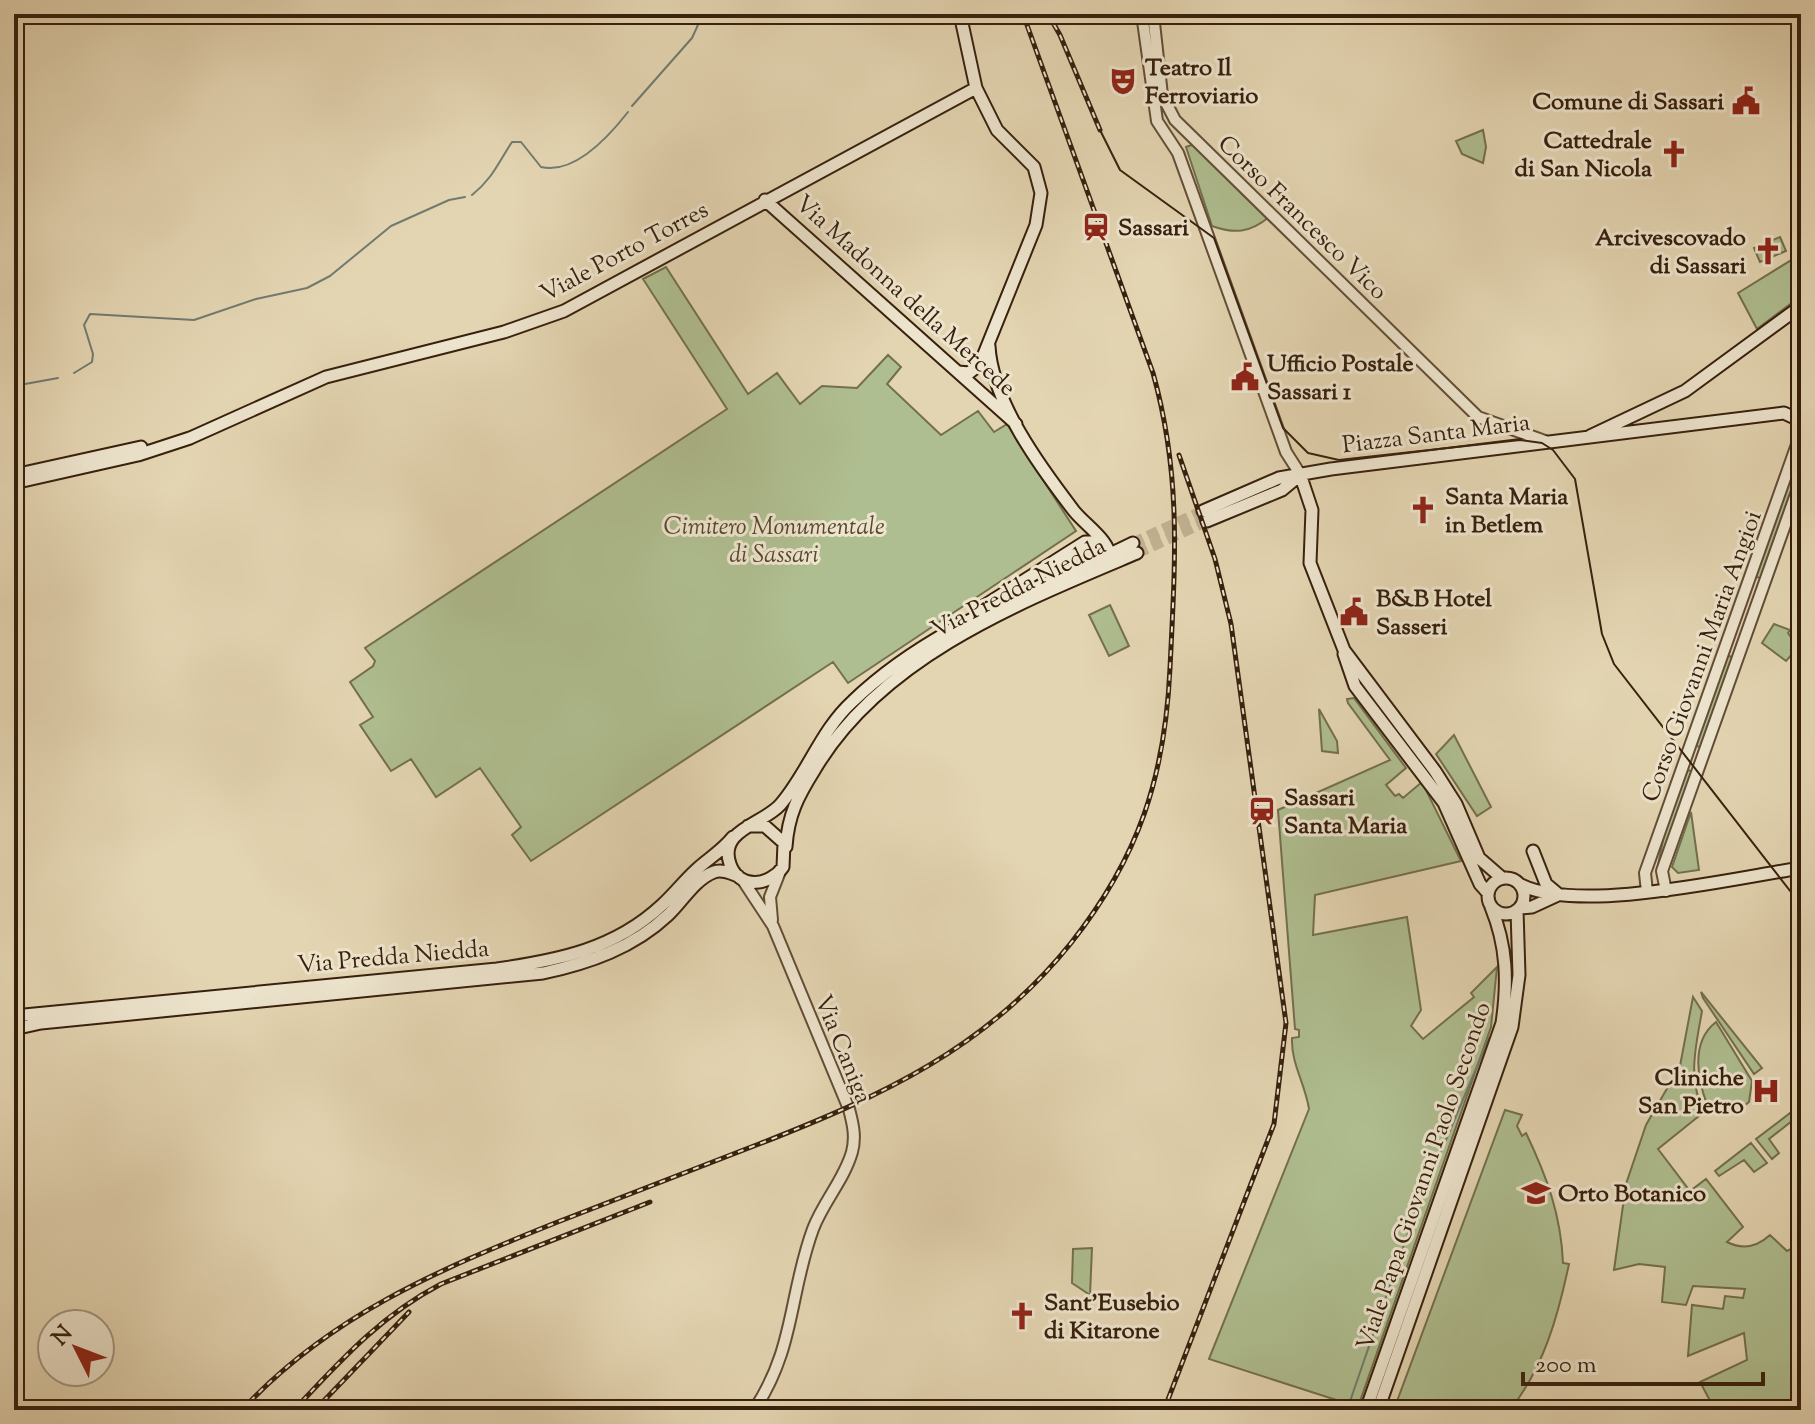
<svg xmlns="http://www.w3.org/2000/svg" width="1815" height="1424" viewBox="0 0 1815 1424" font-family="'Sorts Mill Goudy',serif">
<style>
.green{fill:#afbe90;stroke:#736f4e;stroke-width:2}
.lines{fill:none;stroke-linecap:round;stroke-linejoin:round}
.stream{stroke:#717b71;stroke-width:2}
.secondary-tunnel{stroke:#c1b191;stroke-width:11;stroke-dasharray:11 5.5;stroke-linecap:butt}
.tertiary-casing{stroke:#624d36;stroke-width:14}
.secondary-casing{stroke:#37200d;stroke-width:15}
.tertiary{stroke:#ede4cd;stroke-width:10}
.secondary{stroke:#ede4cd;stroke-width:11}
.tram{stroke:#37200d;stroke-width:2}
.rail-casing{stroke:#37200d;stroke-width:5}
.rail{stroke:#ede4cd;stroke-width:2;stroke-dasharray:6;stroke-linecap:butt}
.labels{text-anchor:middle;stroke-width:6;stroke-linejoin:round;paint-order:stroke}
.poi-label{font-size:24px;font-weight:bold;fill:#37200d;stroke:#ede4cd;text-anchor:start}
.street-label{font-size:24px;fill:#37200d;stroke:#ede4cd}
.park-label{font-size:24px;font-style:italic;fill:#55482e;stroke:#ede4cd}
</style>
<rect width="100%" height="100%" fill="#e4d5b2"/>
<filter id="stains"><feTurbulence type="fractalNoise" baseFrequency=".0025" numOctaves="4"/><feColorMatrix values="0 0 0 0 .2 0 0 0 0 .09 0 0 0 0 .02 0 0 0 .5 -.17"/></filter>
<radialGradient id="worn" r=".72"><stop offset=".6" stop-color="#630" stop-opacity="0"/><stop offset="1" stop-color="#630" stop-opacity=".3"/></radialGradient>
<path class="green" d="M1483,130L1486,147L1483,163L1462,154L1456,141Z
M1195,144L1269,217C1250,233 1234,234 1212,226L1186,147Z
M1780,237L1786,251L1760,262L1754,248Z
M1801,254V296L1757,329L1738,293Z
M666,267L748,394L777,373L800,404L822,386L857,388L888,355L901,367L887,384L941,435L978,411L994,432L1007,424L1076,531L848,683L833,662L531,861L512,835L521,827L480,768L436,797L411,759L391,771L360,725L373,717L350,682L373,666L375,661L365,648L727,409L643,279Z
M1801,449V471L1762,579L1754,576Z
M1110,605L1129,646L1109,656L1089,615Z
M1774,624L1790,630L1788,633L1795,643L1791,649L1795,651L1786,661L1762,643Z
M1727,655L1734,658L1702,748L1694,745Z
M1354,698L1406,768L1386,785L1395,796L1399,794L1403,798L1422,782L1461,861L1315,895L1313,935L1407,917L1421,1010L1411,1026L1423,1039L1474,997L1471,993L1497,967L1491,1027L1358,1407L1209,1359L1309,1109C1305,1083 1291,1064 1292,1038L1299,1037V1030L1295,1029L1278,810L1390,760L1348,703L1347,699Z
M1319,709L1337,741L1338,753L1322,751Z
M1454,735L1491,807L1477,816L1436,754Z
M1686,769L1693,772L1657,870L1666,825Z
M1691,812L1699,870L1678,873L1672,867Z
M1701,992L1762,1068L1754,1074L1703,998Z
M1693,997L1702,1011C1696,1046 1687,1078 1704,1112L1658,1149L1690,1191L1706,1179L1743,1227L1727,1242C1743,1250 1757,1247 1770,1235L1787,1251L1801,1244V1410H1715L1700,1382L1747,1360L1744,1333L1688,1356L1692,1305L1723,1309L1725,1296L1743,1298L1745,1289L1693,1286L1686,1305L1662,1302L1665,1267L1639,1264L1614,1270L1626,1184L1646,1125L1680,1066Z
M1716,1022L1752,1081L1749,1102L1736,1112L1713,1106L1709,1109C1697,1081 1690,1042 1716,1022Z
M1505,1110L1522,1115L1517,1126L1522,1136L1526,1133C1547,1177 1561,1215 1563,1263L1569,1264C1558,1316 1544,1367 1510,1410H1398L1396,1404Z
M1794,1110L1801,1119V1133L1792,1121L1769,1139L1779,1153L1772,1159L1756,1139Z
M1751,1143L1767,1163L1754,1172L1744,1160L1719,1176L1715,1171Z
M1092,1248L1090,1295L1072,1283L1073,1249Z"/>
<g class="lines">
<path class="stream" d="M632,106L692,38L703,14
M472,195C493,178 498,163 512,142H521L541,167C575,175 610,135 628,112
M74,373L92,362L93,354L84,325L90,314L194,320L256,299L307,288L330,276L391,226L449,200L465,197
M14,386L58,378
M1347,1410L1415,1213L1489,1038"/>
<path class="secondary-tunnel" d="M1133,543L1203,511
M1137,553L1207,521"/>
<defs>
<path id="tertiary" d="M1142,14L1157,121L1178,153L1286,452L1300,474
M1153,14L1162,95L1175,120L1478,417L1545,441
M742,879L773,926L849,1109C853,1124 856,1137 852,1152C844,1180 823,1202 813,1229C789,1294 795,1349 754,1410
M1666,891L1662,871L1801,480
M1647,892L1645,873L1801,433
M772,920L770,897L779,874"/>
<path id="secondary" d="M765,200L1016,424
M989,346C992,402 1041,468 1074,511C1085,525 1112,542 1110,560
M958,372L969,373L980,364L1036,225L1041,193L1034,167L997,130L976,88L960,14
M1590,436L1685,391L1801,306
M1300,474L1312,510L1310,563L1344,650L1435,771L1456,804L1479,858L1502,878
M14,475L141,447
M14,483L138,455L190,438L326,377L504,332L564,311L976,88
M1203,511L1279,478L1331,469L1784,413L1801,421
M1207,521L1282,490L1300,475
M979,609L1085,542H1102
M1344,654L1355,686L1444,803L1480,884L1488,893
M748,826H765L784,843L783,867C770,886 739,890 730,864C718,830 763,824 780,805C808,773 820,731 853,701C931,626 1038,590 1133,543
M786,847C788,815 798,796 815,769C882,656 1021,602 1137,553
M1533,851L1546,884L1558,894
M1488 896a18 18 0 1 1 36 0a18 18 0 1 1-36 0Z
M1521,885C1580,914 1734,878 1801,868
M1520,908L1532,907L1558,895
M14,1016L497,969C559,960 615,949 662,905C674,894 684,881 696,870C709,858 722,851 733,837
M14,1029L41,1023L543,973C589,963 633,948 668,915C682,902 695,879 714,872C722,869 730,873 738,876
M1366,1410L1502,1023C1508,982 1507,946 1491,907
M1378,1410L1512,1027L1519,975L1517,910"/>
</defs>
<use href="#tertiary" class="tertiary-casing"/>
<use href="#secondary" class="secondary-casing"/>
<use href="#tertiary" class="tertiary"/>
<use href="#secondary" class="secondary"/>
<path class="tram" d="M1100,130L1120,170L1214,238L1283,428L1308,453L1339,460L1520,440L1542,443L1553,450L1575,479L1602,634L1614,664L1801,905"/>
<defs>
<path id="rail" d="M1048,14L1060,35L1100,130
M242,1410C329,1316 438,1270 555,1223C623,1197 691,1170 759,1144C882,1096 987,1048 1071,943C1139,857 1165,777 1170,668C1175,563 1182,477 1153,373L1023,14
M294,1410C340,1361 380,1316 441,1284L650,1202
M315,1410L409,1312
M1164,1410L1274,1124L1286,1023L1231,624L1215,559L1179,455"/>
</defs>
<use href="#rail" class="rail-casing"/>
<use href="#rail" class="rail"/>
</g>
<defs>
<symbol id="theatre-bare" viewBox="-9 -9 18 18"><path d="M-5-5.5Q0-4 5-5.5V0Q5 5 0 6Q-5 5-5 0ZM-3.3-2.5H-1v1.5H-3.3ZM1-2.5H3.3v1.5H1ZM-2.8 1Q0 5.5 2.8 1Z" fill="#8f2418" stroke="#ede4cd" stroke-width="2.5" paint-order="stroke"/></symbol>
<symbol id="civic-bare" viewBox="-9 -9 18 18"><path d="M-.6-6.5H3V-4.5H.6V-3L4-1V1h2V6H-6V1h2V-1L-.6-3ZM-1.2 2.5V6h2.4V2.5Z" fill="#8f2418" stroke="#ede4cd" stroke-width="2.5" paint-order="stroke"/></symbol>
<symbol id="church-bare" viewBox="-9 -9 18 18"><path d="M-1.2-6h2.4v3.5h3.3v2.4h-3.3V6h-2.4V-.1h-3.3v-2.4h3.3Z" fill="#8f2418" stroke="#ede4cd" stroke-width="2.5" paint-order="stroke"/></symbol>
<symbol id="station-bare" viewBox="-9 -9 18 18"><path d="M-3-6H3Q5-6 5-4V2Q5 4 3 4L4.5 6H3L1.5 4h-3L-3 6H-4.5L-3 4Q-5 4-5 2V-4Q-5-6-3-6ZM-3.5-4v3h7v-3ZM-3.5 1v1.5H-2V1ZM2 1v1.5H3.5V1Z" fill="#8f2418" stroke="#ede4cd" stroke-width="2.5" paint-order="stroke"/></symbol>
<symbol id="hospital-bare" viewBox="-9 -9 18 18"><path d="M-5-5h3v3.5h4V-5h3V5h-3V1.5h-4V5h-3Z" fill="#8f2418" stroke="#ede4cd" stroke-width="2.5" paint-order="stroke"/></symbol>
<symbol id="university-bare" viewBox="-9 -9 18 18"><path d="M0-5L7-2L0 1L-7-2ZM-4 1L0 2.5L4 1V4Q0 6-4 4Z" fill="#8f2418" stroke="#ede4cd" stroke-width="2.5" paint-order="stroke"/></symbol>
</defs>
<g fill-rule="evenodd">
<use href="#theatre-bare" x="1103" y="61" width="40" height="40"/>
<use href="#civic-bare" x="1726" y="81" width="40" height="40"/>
<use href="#church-bare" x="1654" y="134" width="40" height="40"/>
<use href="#station-bare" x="1076" y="207" width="40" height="40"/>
<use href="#church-bare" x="1748" y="231" width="40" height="40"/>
<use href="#civic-bare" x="1225" y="357" width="40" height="40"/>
<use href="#church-bare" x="1403" y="490" width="40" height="40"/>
<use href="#civic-bare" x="1334" y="592" width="40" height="40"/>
<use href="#station-bare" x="1242" y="791" width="40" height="40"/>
<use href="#hospital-bare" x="1746" y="1071" width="40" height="40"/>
<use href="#university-bare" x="1516" y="1173" width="40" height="40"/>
<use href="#church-bare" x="1002" y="1296" width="40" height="40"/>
</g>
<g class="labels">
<g class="poi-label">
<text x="1145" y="75">Teatro Il<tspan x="1145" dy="28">Ferroviario</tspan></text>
<text x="1724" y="109" text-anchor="end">Comune di Sassari</text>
<text x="1652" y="148" text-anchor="end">Cattedrale<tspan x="1652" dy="28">di San Nicola</tspan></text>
<text x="1118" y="235">Sassari</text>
<text x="1746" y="245" text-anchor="end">Arcivescovado<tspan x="1746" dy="28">di Sassari</tspan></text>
<text x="1267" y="371">Ufficio Postale<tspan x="1267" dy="28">Sassari 1</tspan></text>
<text x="1445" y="504">Santa Maria<tspan x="1445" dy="28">in Betlem</tspan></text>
<text x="1376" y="606">B&amp;B Hotel<tspan x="1376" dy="28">Sasseri</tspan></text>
<text x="1284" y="805">Sassari<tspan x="1284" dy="28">Santa Maria</tspan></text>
<text x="1744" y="1085" text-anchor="end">Cliniche<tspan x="1744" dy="28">San Pietro</tspan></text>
<text x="1558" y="1201">Orto Botanico</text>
<text x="1044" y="1310">Sant'Eusebio<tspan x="1044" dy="28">di Kitarone</tspan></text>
</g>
<g class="street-label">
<text transform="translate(1303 217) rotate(44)" y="8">Corso Francesco Vico</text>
<text transform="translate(624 251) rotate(-28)" y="8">Viale Porto Torres</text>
<text transform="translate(906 295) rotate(42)" y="8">Via Madonna della Mercede</text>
<text transform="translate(1436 433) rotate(-7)" y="8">Piazza Santa Maria</text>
<text transform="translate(1018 587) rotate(-27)" y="8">Via Predda Niedda</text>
<text transform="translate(1701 656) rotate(-70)" y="8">Corso Giovanni Maria Angioi</text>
<text transform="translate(393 956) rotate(-5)" y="8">Via Predda Niedda</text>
<text transform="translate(844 1049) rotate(68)" y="8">Via Caniga</text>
<text transform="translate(1423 1176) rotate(-71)" y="8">Viale Papa Giovanni Paolo Secondo</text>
</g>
<g class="park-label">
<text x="774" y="534">Cimitero Monumentale<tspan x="774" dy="28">di Sassari</tspan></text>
</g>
</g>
<rect width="1815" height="1424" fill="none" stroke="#e4d5b2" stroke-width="48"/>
<rect x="16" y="16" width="1783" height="1392" fill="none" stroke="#37200d" stroke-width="4"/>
<rect x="24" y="24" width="1767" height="1376" fill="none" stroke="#37200d" stroke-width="2"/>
<g transform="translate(76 1348) rotate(312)"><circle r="38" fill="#ede4cd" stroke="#a49680" stroke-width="2"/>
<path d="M0-6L14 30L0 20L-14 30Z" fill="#8f2418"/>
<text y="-12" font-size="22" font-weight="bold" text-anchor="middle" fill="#37200d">N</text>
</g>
<path d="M1523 1372v12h240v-12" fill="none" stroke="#37200d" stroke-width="4"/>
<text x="1535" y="1372" font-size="24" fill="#37200d" stroke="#ede4cd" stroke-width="6" paint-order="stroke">200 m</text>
<rect width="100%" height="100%" filter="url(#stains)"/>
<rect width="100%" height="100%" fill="url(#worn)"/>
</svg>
